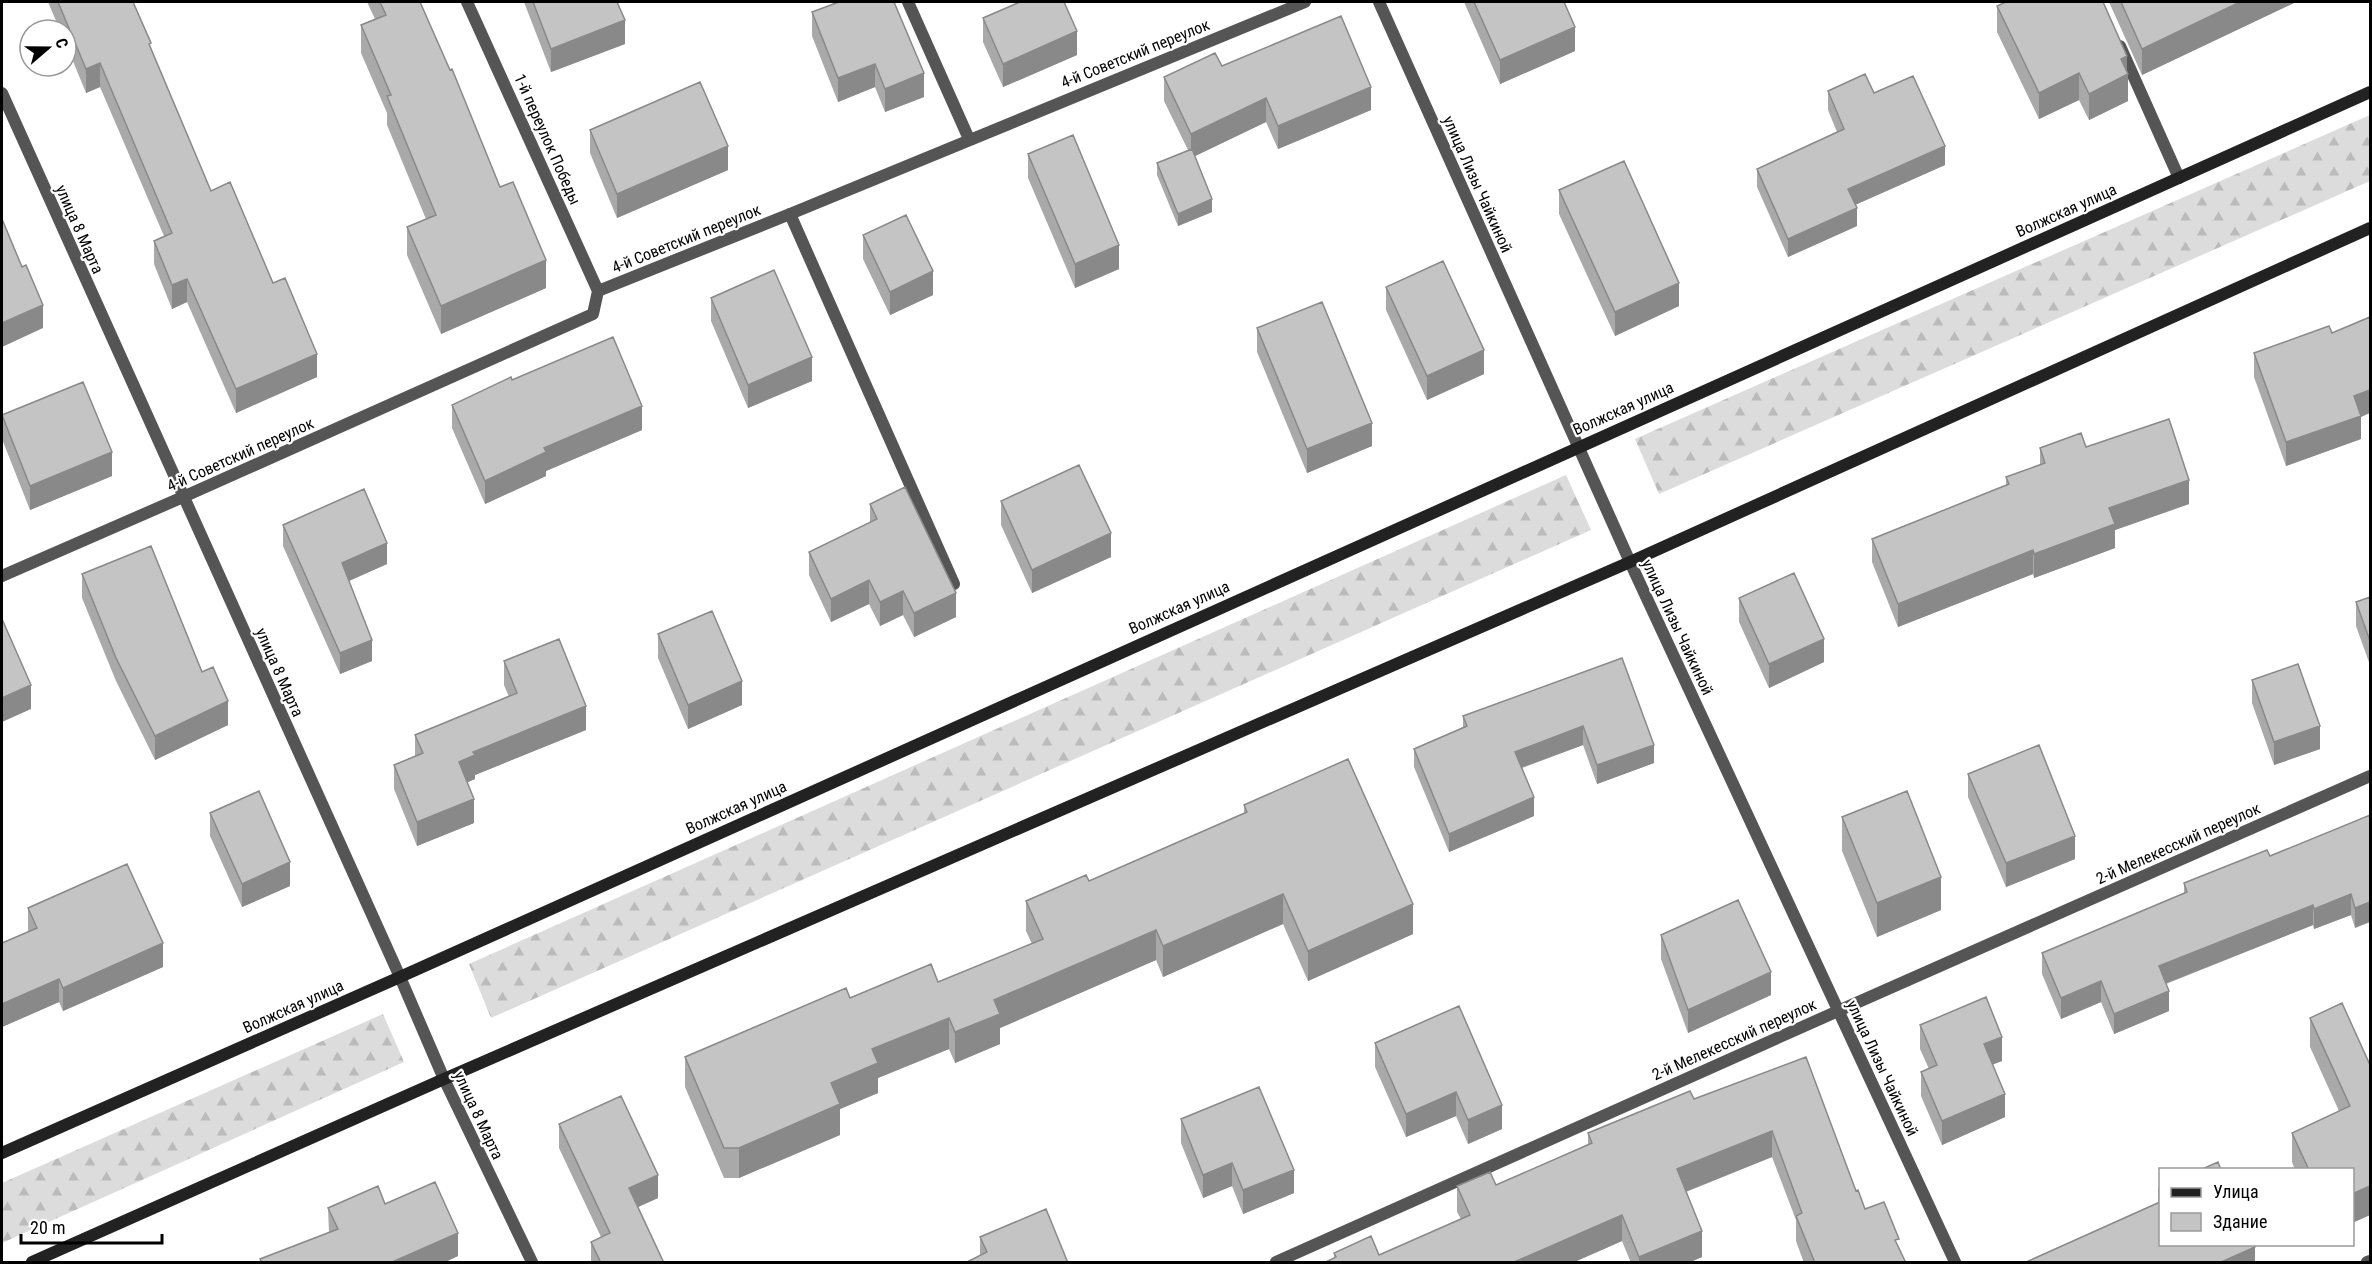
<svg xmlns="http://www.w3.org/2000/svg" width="2372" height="1264" viewBox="0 0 2372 1264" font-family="'Roboto Condensed',sans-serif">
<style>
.forest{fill:url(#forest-firs)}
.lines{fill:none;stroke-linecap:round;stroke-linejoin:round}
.service{stroke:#555;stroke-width:12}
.minor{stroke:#555;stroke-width:12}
.secondary{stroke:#222;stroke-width:12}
.wall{fill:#a9a9a9}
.shaded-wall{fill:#898989}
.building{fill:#c4c4c4;stroke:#898989;stroke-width:1.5}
.labels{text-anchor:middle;stroke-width:4.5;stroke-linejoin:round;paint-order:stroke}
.street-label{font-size:16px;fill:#000;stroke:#fff}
</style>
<defs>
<pattern id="forest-firs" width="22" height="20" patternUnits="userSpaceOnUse" patternTransform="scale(1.5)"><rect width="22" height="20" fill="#dcdcdc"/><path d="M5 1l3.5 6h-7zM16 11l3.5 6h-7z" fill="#bbb"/></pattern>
</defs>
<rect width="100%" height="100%" fill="#fff"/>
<path class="forest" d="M2370,115V181L1659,494L1635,439Z
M1566,475L1591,530L491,1018L469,964Z
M383,1014L404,1062L2,1243V1183Z"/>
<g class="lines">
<path class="service" d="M790,214L954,584"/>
<path class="minor" d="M467,2L598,291
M908,2L969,139
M1379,2L1630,562L1955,1262
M2120,46L2179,178
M2,93L400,977L444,1079L532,1262
M2,576L183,497L593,314L598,291L790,214L1305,2
M1276,1262L1838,1011L2370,776
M2367,1262L2370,1261"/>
<path class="secondary" d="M2,1153L400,977L2370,92
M32,1262L444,1079L1630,562L2370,228"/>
</g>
<path class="wall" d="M48,2H133L151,49L211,191L273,283L317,377L236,413L187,302L172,309L154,264V241L164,236L100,87L86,93L66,44V30H60Z
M367,2H420L500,187L546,288L441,334L407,255V227L426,219L387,125V113L361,53V25L375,19Z
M524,2H617L625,44L551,72Z
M832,2H894L924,97L885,112L875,87L838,102L812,36V12L833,4Z
M1464,2H1564L1575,51L1500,84Z
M2109,2H2296L2142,75Z
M1997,6L2127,72L2128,101L2089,120L2079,100L2039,119L1997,32Z
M983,18L1077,55L1003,87L983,42Z
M1222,66L1371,110L1278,149L1266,122L1195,156L1212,212L1178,226L1157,175V163L1188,150L1164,101V77Z
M1828,91L1874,93L1945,165L1855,205L1857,226L1788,257L1757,187V169L1837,132L1828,110Z
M590,130L728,170L617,218L590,153Z
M1028,154L1119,269L1075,288L1028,178Z
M1559,190L1679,306L1615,336L1559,214Z
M863,235L933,295L890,315L863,259Z
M1386,287L1484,374L1427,400L1386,310Z
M711,298L812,381L748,408L711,321Z
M1257,328L1372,446L1307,473L1257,352Z
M2254,353L2361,417V439L2286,466L2254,377Z
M512,380L642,430L546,471V476L485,504L452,428V405Z
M2,415L112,476L30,510L2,439Z
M2086,447L2189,504L2115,530V548L2034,578L2033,574L1898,627L1872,562V539L2006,486V477L2040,465V448Z
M1001,501L1111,557L1032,593L1001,525Z
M870,504L956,617L914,637L903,615L880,626L869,604L831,622L809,575V552L870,522Z
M283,525L387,564L349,581L372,661L340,674L283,546Z
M82,574L202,672L228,725L155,760L116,681L82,598Z
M2370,597V665L2356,626V602Z
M1739,598L1824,662L1769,688L1739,622Z
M658,634L742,705L688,729L658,658Z
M1622,658L1654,763L1597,784L1583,745L1522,768L1534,816L1449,852L1414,767V749L1463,728V716Z
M504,661L586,730L475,775V779L467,782L474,823L417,846L394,789V765L415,756V735L509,697L504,685Z
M2252,680L2320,749L2274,765L2252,703Z
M1968,774L2075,859L2006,887L1968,797Z
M1244,805L1413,934L1308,981L1283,924L1163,977L1156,960L1000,1028V1044L955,1063L949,1049L878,1078V1093L840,1109V1135L739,1178H724L685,1087V1057L850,998L938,982L1032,944L1026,931V901L1089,881L1244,813Z
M210,813L290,886L242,907L210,836Z
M2370,815L2355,928L2351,915L2314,929L2313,925L2166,984L2169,1011L2114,1034L2101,1002L2061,1019L2042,974V953L2184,894V883L2270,856Z
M1842,817L1941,910L1877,937L1842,851Z
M28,908L163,967L63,1011L59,1002L2,1027V943L28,932Z
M1661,935L1771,995L1688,1033L1661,959Z
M1459,1006L1502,1129L1468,1144L1456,1116L1406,1137L1375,1067V1043Z
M2310,1018L2370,1065V1215L2352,1223V1170H2295L2292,1162V1133L2339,1111L2310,1047Z
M1920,1025L2002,1061L1993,1064L2005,1117L1942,1145L1921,1096V1072L1929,1069L1920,1049Z
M1806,1057L1856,1191L1865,1209L1899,1247L1906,1263H1804L1796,1241V1220L1772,1157L1686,1192L1702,1257L1688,1263H1631L1622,1241L1572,1263H1324L1334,1258V1253L1379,1255L1461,1219L1457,1212V1186L1496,1185L1588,1145V1133L1694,1099Z
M1181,1119L1294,1193L1243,1214L1232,1186L1203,1198L1181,1143Z
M559,1124L658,1198L638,1207L663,1263H591V1242L601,1237L559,1148Z
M2160,1186V1245H2254L2255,1247V1263H2024L2158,1203V1187Z
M385,1204L458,1256L443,1263H260V1259L329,1233L328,1208Z
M980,1237L1068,1263L980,1255Z"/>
<path class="shaded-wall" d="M2240,2H2296L2142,75V49Z
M625,20V44L551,72V49Z
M1575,27V51L1500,84V60Z
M1077,31V55L1003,87V64Z
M2127,56V75L2128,74V101L2089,120V94L2121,59Z
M100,63V87L86,93V69Z
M875,64V87L838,102V78Z
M924,73V97L885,112V89Z
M2079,73V100L2039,119V93Z
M1371,87V110L1278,149V126Z
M1266,98V122L1191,158V134Z
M728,146V170L617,218V194Z
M1945,146V165L1848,208V189Z
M1212,199V212L1178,226V214Z
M1857,208V226L1788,257V239Z
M1119,245V269L1075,288V264Z
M546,260V288L441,334V306Z
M933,271V295L890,315V292Z
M187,279V302L172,309V285Z
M1679,283V306L1615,336V312Z
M43,305V328L2,347V323Z
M1484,350V374L1427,400V376Z
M317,354V377L236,413V389Z
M812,357V381L748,408V385Z
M2370,390V413L2361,417V439L2286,466V442L2354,396Z
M642,406V430L546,471V476L485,504V481L544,448Z
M1372,423V446L1307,473V449Z
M112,452V476L30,510V486Z
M2189,480V504L2115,530V548L2034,578V554L2109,508Z
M1111,533V557L1032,593V570Z
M387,543V564L342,584V563Z
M2033,550V574L1898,627V604Z
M869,580V604L831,622V599Z
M903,591V615L880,626V602Z
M956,593V617L914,637V613Z
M1824,639V662L1769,688V664Z
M372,640V661L340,674V653Z
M742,681V705L688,729V705Z
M31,685V709L2,722V698Z
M228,701V725L155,760V736Z
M586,706V730L475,775V779L459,786V762L473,752Z
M1583,726V745L1515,770V752Z
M2320,726V749L2274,765V742Z
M1654,745V763L1597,784V765Z
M1534,797V816L1449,852V834Z
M474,799V823L417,846V822Z
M2075,836V859L2006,887V863Z
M290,862V886L242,907V884Z
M1941,877V910L1877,937V903Z
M1283,894V924L1163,977V946Z
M2351,894V915L2314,929V909Z
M2370,902V922L2355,928V908Z
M1413,904V934L1308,981V951Z
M2313,905V925L2159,986V966Z
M1156,930V960L1000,1028V1044L955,1063V1032L994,1000Z
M163,943V967L63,1011V988Z
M1771,972V995L1688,1033V1010Z
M59,979V1002L2,1027V1004Z
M2101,981V1002L2061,1019V998Z
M2169,991V1011L2114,1034V1014Z
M949,1018V1049L878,1078V1093L840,1109V1135L739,1178V1148L831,1083L872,1049Z
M2002,1037V1061L1984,1068V1044Z
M1456,1092V1116L1406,1137V1114Z
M2005,1094V1117L1942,1145V1121Z
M1502,1105V1129L1468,1144V1120Z
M1772,1131V1157L1677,1195V1169Z
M1232,1163V1186L1203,1198V1175Z
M1294,1170V1193L1243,1214V1190Z
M658,1175V1198L629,1211V1188Z
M2370,1186V1215L2352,1223V1194Z
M1622,1215V1241L1572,1263H1512Z
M1702,1231V1257L1688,1263H1639V1257Z
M458,1233V1256L443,1263H390Z
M2255,1247V1263H2219Z"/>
<path class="building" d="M58,2H133L151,43L149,44L211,191L230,182L273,283L285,278L317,354L236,389L187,279L172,285L154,241L172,233L100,63L86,69Z
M380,2H420L450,70L452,69L500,187L513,182L546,260L441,306L407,227L436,215L387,96L391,95L361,25L386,15Z
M533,2H617L625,20L551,49Z
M839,2H894L924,73L885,89L875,64L838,78L812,12Z
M1020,2H1064L1077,31L1003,64L983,18Z
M1474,2H1564L1575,27L1500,60Z
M2006,2H2103L2127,56L2121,59L2128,74L2089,94L2079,73L2039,93L1997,6Z
M2121,2H2240L2142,49Z
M1341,16L1371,87L1278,126L1266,98L1191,134L1164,77L1215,53L1222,66Z
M1865,74L1874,93L1913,76L1945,146L1848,189L1857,208L1788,239L1757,169L1844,129L1828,91Z
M700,82L728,146L617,194L590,130Z
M1073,135L1119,245L1075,264L1028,154Z
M1192,149L1212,199L1178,214L1157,163Z
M1624,161L1679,283L1615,312L1559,190Z
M906,215L933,271L890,292L863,235Z
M2,219L22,267L26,265L43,305L2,323Z
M1443,261L1484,350L1427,376L1386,287Z
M774,270L812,357L748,385L711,298Z
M1322,302L1372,423L1307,449L1257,328Z
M2370,317V390L2354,396L2361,416L2286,442L2254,353L2329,326L2332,333Z
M613,337L642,406L544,448L546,452L485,481L452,405L511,377L512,380Z
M83,382L112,452L30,486L2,415Z
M2169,419L2189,480L2109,508L2115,524L2034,554L2033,550L1898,604L1872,539L2009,484L2006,477L2045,463L2040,448L2081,433L2086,447Z
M1079,465L1111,533L1032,570L1001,501Z
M905,487L956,593L914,613L903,591L880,602L869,580L831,599L809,552L877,519L870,504Z
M364,489L387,543L342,563L372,640L340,653L283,525Z
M151,546L202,672L213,667L228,701L155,736L116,658L82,574Z
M1794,573L1824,639L1769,664L1739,598Z
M2370,597V641L2356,602Z
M712,611L742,681L688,705L658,634Z
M2,619L31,685L2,698Z
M559,639L586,706L473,752L475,755L459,762L474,799L417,822L394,765L423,753L415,735L517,693L504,661Z
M1622,658L1654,745L1597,765L1583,726L1515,752L1534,797L1449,834L1414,749L1467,726L1463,716Z
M2298,664L2320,726L2274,742L2252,680Z
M2039,745L2075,836L2006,863L1968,774Z
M1348,759L1413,904L1308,951L1283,894L1163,946L1156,930L994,1000L1000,1014L955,1032L949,1018L872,1049L878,1063L831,1083L840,1104L739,1148H724L685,1057L846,988L850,998L931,964L938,982L1043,939L1026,901L1086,875L1089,881L1247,812L1244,805Z
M259,791L290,862L242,884L210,813Z
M1907,791L1941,877L1877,903L1842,817Z
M2370,815V902L2355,908L2351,894L2314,909L2313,905L2159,966L2169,991L2114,1014L2101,981L2061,998L2042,953L2187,892L2184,883L2267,850L2270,856Z
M127,864L163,943L63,988L59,979L2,1004V943L37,928L28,908Z
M1738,900L1771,972L1688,1010L1661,935Z
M1986,997L2002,1037L1984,1044L2005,1094L1942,1121L1921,1072L1937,1065L1920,1025Z
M2342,1003L2370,1065V1186L2352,1194V1170H2309L2292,1133L2350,1106L2310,1018Z
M1459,1006L1502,1105L1468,1120L1456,1092L1406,1114L1375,1043Z
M1806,1057L1856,1191L1858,1190L1865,1209L1884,1202L1899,1239L1895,1240L1906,1263H1815L1796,1216L1802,1213L1772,1131L1677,1169L1702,1231L1639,1257L1622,1215L1512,1263H1324L1336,1257L1334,1253L1371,1236L1379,1255L1470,1215L1457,1186L1490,1172L1496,1185L1592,1143L1588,1133L1690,1091L1694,1099Z
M1259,1087L1294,1170L1243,1190L1232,1163L1203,1175L1181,1119Z
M621,1096L658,1175L629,1188L663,1261L659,1263H601L591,1242L610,1233L559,1124Z
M2218,1162L2221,1170H2200Z
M435,1182L458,1233L390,1263H262L260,1259L338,1229L328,1208L378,1186L385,1204Z
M2160,1202V1245H2254L2255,1247L2219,1263H2024Z
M1046,1209L1068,1263H965L987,1252L980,1237Z"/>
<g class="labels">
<g class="street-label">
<text transform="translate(1135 53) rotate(-22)" y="6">4-й Советский переулок</text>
<text transform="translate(548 139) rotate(66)" y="6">1-й переулок Победы</text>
<text transform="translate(1478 184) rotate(66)" y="6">улица Лизы Чайкиной</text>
<text transform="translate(2066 210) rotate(-24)" y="6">Волжская улица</text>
<text transform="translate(80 229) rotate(66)" y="6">улица 8 Марта</text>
<text transform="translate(686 238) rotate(-22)" y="6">4-й Советский переулок</text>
<text transform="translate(1623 408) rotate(-24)" y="6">Волжская улица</text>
<text transform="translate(240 454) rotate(-24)" y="6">4-й Советский переулок</text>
<text transform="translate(1179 607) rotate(-24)" y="6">Волжская улица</text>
<text transform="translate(1678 627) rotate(65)" y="6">улица Лизы Чайкиной</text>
<text transform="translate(280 672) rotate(66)" y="6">улица 8 Марта</text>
<text transform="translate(736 807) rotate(-24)" y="6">Волжская улица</text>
<text transform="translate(2178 843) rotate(-24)" y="6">2-й Мелекесский переулок</text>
<text transform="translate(293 1006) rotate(-24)" y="6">Волжская улица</text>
<text transform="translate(1734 1039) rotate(-24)" y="6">2-й Мелекесский переулок</text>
<text transform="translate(1883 1068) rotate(65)" y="6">улица Лизы Чайкиной</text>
<text transform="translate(479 1115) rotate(65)" y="6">улица 8 Марта</text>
</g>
</g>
<rect width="2372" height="1264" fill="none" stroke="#000000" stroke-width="6"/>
<rect x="2159" y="1168" width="195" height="78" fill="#ffffff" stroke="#999999" stroke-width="1.5"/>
<rect x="2171" y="1188" width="30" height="9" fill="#222222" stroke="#999999" stroke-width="1.5"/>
<text x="2213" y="1198" font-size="18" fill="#000000">Улица</text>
<rect x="2171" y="1213" width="30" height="18" fill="#c4c4c4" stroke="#999999" stroke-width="1.5"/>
<text x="2213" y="1228" font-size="18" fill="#000000">Здание</text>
<g transform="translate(48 48) rotate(70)"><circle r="28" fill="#ffffff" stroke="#999999" stroke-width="1.5"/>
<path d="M0-4.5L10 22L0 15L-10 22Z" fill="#000000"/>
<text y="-9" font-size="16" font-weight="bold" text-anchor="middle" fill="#000000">С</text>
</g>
<path d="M21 1234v9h141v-9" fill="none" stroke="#000000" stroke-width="3"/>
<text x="30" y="1234" font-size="18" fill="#000000" stroke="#ffffff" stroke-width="4.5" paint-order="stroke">20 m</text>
</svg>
